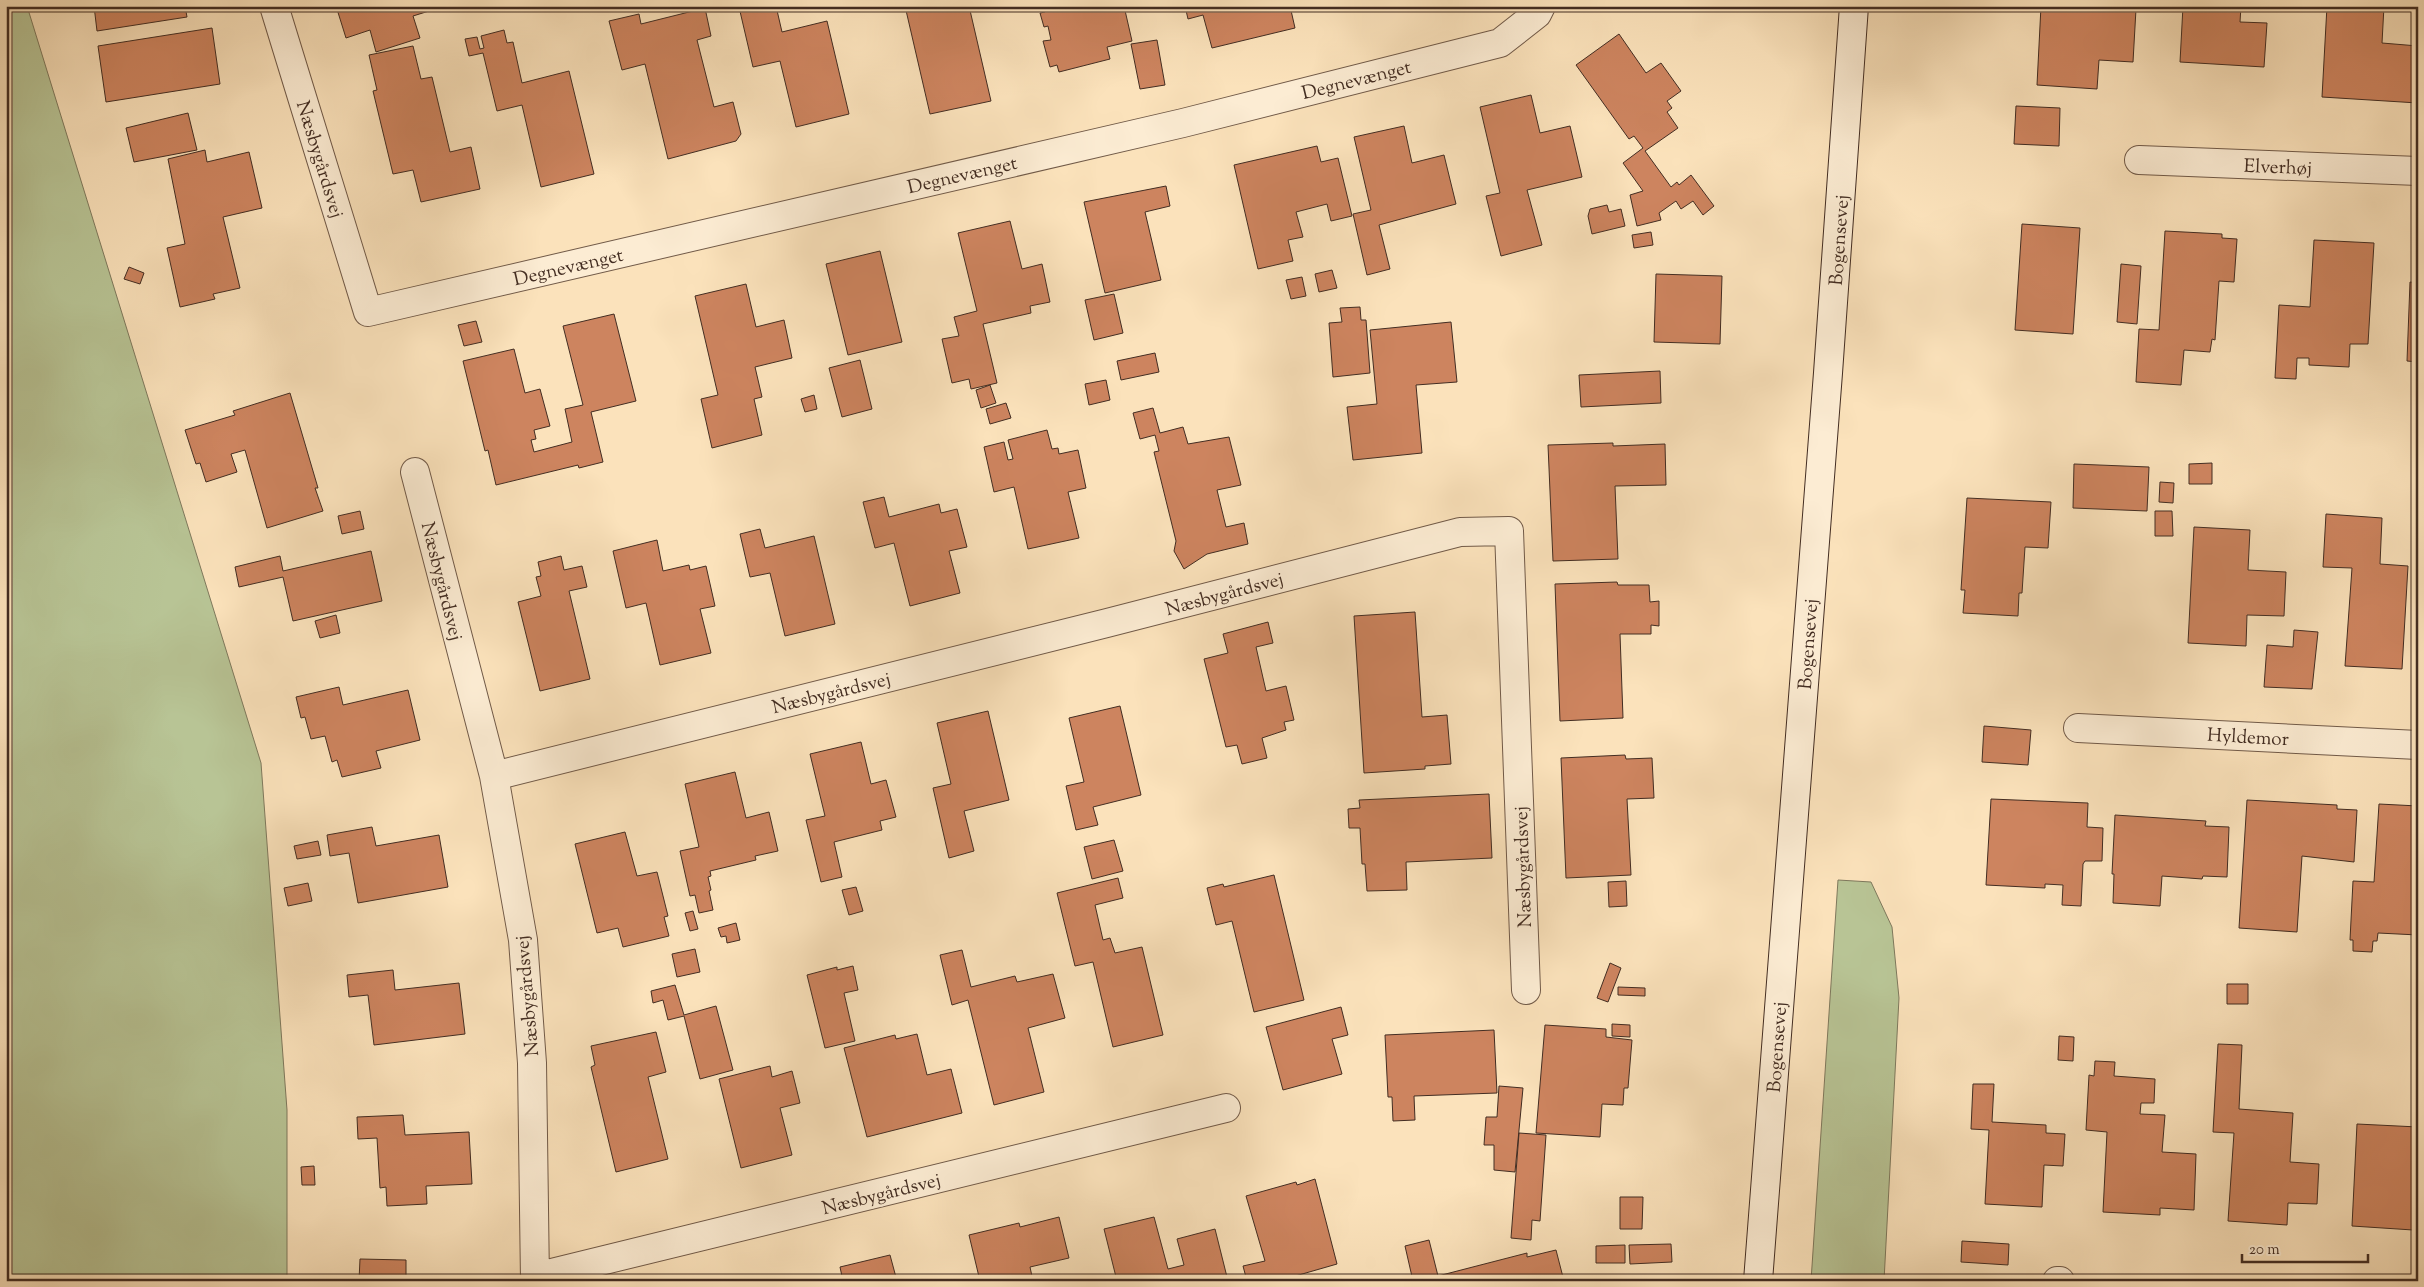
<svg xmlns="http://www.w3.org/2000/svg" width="2424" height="1287" viewBox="0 0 2424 1287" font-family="'Sorts Mill Goudy',serif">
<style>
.green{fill:#b8c495;stroke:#7e785c}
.building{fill:#cd845f;stroke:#432d22}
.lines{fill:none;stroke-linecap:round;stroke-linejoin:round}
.minor-casing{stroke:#715a48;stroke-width:30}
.secondary-casing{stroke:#432d22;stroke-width:30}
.minor{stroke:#fcecd3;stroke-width:28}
.secondary{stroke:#fcecd3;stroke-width:28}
.labels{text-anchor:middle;stroke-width:4.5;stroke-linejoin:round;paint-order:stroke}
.street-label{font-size:19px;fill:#432d22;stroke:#fcecd3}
</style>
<rect width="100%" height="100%" fill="#fbe2bb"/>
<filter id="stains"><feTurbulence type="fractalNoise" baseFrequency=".004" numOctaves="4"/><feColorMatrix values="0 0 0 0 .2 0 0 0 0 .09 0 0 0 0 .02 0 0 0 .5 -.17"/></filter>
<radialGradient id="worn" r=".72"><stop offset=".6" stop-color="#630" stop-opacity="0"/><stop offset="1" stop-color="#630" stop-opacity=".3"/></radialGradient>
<path class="green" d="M6,6H27L261,763L287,1110V1281H6Z
M1838,880L1871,882L1892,927L1899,998L1884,1281H1811Z"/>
<path class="building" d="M94,6H185L187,17L97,31Z
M336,6H428L429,11L413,16L420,38L376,52L370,30L346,38Z
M776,6L782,32L827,21L849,114L796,127L780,61L753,67L739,7Z
M905,6H969L991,101L930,114Z
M1043,6H1124L1132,41L1107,47L1110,59L1059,72L1057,65L1050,67L1043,41L1051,40L1048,26L1044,27L1040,13L1045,12Z
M1185,6H1290L1295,28L1212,48L1203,15L1188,19Z
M2041,6H2102L2136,9L2133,62L2099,60L2097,89L2037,85Z
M2183,6H2241L2240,22L2267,23L2264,67L2180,62Z
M2327,6H2384L2382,43L2418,46V103L2322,97Z
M705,8L711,36L697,40L714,107L733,102L741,134L736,141L668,159L645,64L622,70L609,21L639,14L641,24Z
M212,28L220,84L106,102L98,46Z
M504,30L507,43L513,42L522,83L569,71L594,174L541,187L522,105L497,111L483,53L469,56L465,39L477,37L480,49L484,48L481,36Z
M1619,34L1646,73L1661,63L1681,91L1667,101L1672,108L1667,112L1678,128L1645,151L1671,187L1677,182L1679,185L1691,175L1714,206L1703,215L1693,201L1681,209L1676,201L1659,213L1661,220L1637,226L1630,195L1643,191L1623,163L1643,148L1634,136L1629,139L1576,65Z
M1157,40L1165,85L1140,89L1131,44Z
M413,46L421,79L432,77L450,152L471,147L480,189L421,202L413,170L393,174L373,91L377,90L369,55Z
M1531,95L1540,133L1570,126L1582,177L1527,190L1542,245L1501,256L1486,196L1500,193L1480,107Z
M2016,106L2060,108L2059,146L2014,144Z
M188,113L197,150L134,162L126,128Z
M1404,126L1412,163L1444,155L1456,204L1379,225L1390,269L1367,275L1353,214L1371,210L1354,137Z
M1317,146L1321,162L1338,158L1352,216L1331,221L1327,204L1296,212L1303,237L1288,240L1293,261L1258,269L1234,165Z
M205,150L207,162L249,152L262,208L223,217L240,288L213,294L215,299L180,307L167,248L185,244L168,159Z
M1166,186L1170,206L1145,212L1161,280L1105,293L1084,202Z
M1607,205L1609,212L1621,209L1625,226L1592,234L1588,216L1590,209Z
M1010,221L1022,269L1042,264L1050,302L1030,306L1031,313L983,324L997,383L971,389L969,379L952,383L942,339L959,336L954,317L977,311L958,233Z
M2022,224L2080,228L2073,334L2015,330Z
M2165,231L2222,234V238L2237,239L2234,282L2219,281L2215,340L2212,339L2210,352L2184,350L2181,385L2136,382L2139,329L2159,330Z
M1651,232L1653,245L1634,248L1632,235Z
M2314,240L2374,243L2368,344H2350L2349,367L2309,365V358H2297L2296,379L2275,378L2279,305L2310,307Z
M880,251L902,342L848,355L826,264Z
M2121,264L2141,266L2137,324L2117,322Z
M129,267L144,273L140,284L124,279Z
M1332,270L1337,288L1319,292L1315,274Z
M1656,274L1722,276L1720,344L1654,342Z
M1302,277L1306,296L1291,299L1286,280Z
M2410,282L2418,283V362L2407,361Z
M746,284L756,327L784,320L792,358L755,367L762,397L754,399L762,435L712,448L701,399L718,395L695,296Z
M1114,294L1123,333L1094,340L1085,300Z
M1360,307L1361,320H1366L1370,373L1333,377L1329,323L1342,322L1340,308Z
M614,314L636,401L591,412L603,462L579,468L578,465L496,485L488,450L485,451L463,361L514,349L525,393L540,389L550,426L534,430L536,439L531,440L534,452L572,442L565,409L583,405L563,326Z
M476,321L482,342L464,346L458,325Z
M1451,322L1457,382L1416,385L1422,453L1353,460L1347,407L1377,404L1370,330Z
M1155,353L1159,372L1121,380L1117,361Z
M860,360L872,409L842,417L829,368Z
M1660,371L1661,403L1581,407L1579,375Z
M1106,380L1110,400L1089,405L1085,384Z
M990,385L996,403L981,408L976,390Z
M290,393L318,488H315L323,511L267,528L245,450L231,454L237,472L206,482L200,463L196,464L185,430L235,415L233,411Z
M814,395L817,409L805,412L801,399Z
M1006,403L1011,418L990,424L986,409Z
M1153,408L1160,433L1183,427L1188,444L1229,437L1241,485L1217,490L1226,527L1244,523L1248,544L1207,554L1184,569L1174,551L1176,541L1154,452L1159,451L1155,435L1140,439L1133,413Z
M1047,430L1052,449L1058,448L1059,454L1078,450L1086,488L1068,492L1079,538L1028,549L1014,487L994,492L984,447L1004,442L1008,460L1013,459L1008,440Z
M1613,443V446L1665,444L1666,485L1615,486L1618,559L1553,561L1548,445Z
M2212,463V484H2189V464Z
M2074,464L2149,467L2147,511L2073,508Z
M2160,482L2174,483L2173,503L2159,502Z
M884,497L889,517L939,504L941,513L957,509L967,547L949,551L960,593L910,606L894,543L875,548L863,502Z
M1967,498L2051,502L2048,548L2025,547L2022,593H2019L2018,616L1963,613L1965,590H1961Z
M360,511L364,529L342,534L338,516Z
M2155,511H2172L2173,536H2155Z
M2326,514L2382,518L2380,564L2408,566L2402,669L2345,666L2352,568L2323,567Z
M2194,527L2250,530L2248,570L2286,572L2284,616L2247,615L2246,646L2188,643Z
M760,529L765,548L814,536L835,624L785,636L770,573L750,577L740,534Z
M657,540L663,571L689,565L690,570L706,566L715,606L700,609L711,653L660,665L646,603L626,608L613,551Z
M371,551L382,601L293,621L283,577L239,587L235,567L280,556L283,571Z
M561,556L564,570L582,566L587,587L569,591L590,679L540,691L518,602L541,596L536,577L541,576L538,562Z
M1617,582L1618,585H1649L1650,602L1659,601V626L1651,625V634H1620L1623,718L1560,721L1555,584Z
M1415,612L1422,717L1447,715L1451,764L1425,766V769L1364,773L1354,616Z
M336,615L340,633L320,638L315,621Z
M1268,622L1273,643L1256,647L1266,691L1286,686L1294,720L1284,722L1286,730L1262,738L1267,758L1242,764L1237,745L1226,747L1204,659L1228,653L1223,634Z
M2294,630L2318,632L2312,689L2264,687L2267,645L2293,647Z
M339,687L343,705L408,690L420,740L376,751L381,768L342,777L337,760L332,762L325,736L311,739L305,717L301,718L296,697Z
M1120,706L1141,795L1093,807L1098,825L1076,830L1066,786L1084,782L1069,718Z
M988,711L1009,800L964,811L974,851L949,858L933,788L951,784L937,723Z
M1984,726L2031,730L2028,765L1982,762Z
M861,742L871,784L886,780L896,817L880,821L882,830L834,842L842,877L821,882L806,820L825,816L810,754Z
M1625,755L1626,759L1652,758L1654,798L1627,799L1631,875L1566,878L1561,758Z
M735,772L746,818L769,812L778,851L755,856L756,860L710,871L711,876L708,877L711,890L709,891L713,910L699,913L695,895L690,896L680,851L699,847L685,784Z
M1489,794L1492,858L1406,862L1407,890L1367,891L1365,864H1362L1360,828H1349L1348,809L1360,808L1359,800Z
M1991,799L2088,803L2087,827L2103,828L2102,861H2085L2083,864L2081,906L2062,905L2063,885L2045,884V888L1986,885Z
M2247,800L2337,805V809L2357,810L2354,862L2302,856L2297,932L2239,928Z
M2379,804L2418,806V935L2378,933L2377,941H2373L2372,952L2353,951V940H2350L2353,881L2374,882Z
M2115,815L2206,821L2205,826L2229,827L2227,877L2203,876L2202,879L2162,876L2160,906L2113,903L2114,874H2112Z
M372,827L376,846L439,835L448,887L358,903L349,853L330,856L327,835Z
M625,832L637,876L657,872L668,916L664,917L669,936L623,947L618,928L597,933L575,844Z
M1114,840L1123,871L1092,879L1084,847Z
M318,841L321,855L297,859L294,846Z
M1274,875L1304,1000L1254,1012L1232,921L1216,925L1207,888L1223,884L1224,887Z
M1118,878L1123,898L1095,905L1103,940L1110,938L1115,953L1142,947L1163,1035L1113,1047L1093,962L1075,966L1057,893Z
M1626,881L1627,906L1609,907L1608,882Z
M308,883L312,901L288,906L284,888Z
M856,887L863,911L849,915L842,890Z
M693,911L698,929L690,931L685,913Z
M736,923L740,940L727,943L726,936L721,937L718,928Z
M695,949L700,972L677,977L672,954Z
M962,950L971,987L1015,976L1017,982L1053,974L1065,1018L1028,1028L1044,1092L994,1105L968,1000L952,1005L940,955Z
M1610,963L1621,968L1608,1002L1597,998Z
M853,966L858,990L844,993L855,1041L825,1048L807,975L837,967V970Z
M393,970L395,990L459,983L465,1034L374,1045L368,995L349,997L347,975Z
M2227,984H2248V1004H2227Z
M675,985L684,1015L716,1006L733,1070L700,1079L684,1016L668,1020L663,1000L653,1003L651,991Z
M1618,987L1645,988V996L1618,995Z
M1341,1007L1348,1035L1332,1039L1342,1074L1283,1090L1266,1027Z
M1612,1024L1630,1025V1037L1612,1036Z
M1545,1025L1606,1029V1037L1632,1040L1628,1088H1624L1623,1105L1602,1104L1600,1137L1536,1133Z
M1494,1030L1497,1093L1414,1096L1415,1120L1393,1121L1392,1097H1388L1385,1035Z
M656,1032L666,1072L648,1077L668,1159L616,1172L591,1067L595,1065L591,1046Z
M917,1034L927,1075L951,1069L962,1113L867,1137L844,1048L895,1035L896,1039Z
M2059,1036L2074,1037L2073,1061L2058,1060Z
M2218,1044L2242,1045L2239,1109L2293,1113L2290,1162L2319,1164L2317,1204L2288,1203L2287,1225L2228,1221L2234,1133L2213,1132Z
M2095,1061L2115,1062L2114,1076L2155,1079L2154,1103H2141L2140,1114L2165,1115L2162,1152L2196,1154L2194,1210L2160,1208V1215L2103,1212L2107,1132L2086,1130L2089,1075L2094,1076Z
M770,1066L772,1077L792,1071L800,1103L780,1108L792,1155L741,1168L719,1079Z
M1973,1084H1994L1992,1122L2046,1125V1133L2065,1134L2063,1166L2044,1165L2042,1207L1985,1204L1989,1130L1971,1129Z
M1499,1086L1523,1088L1515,1172L1494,1170V1145H1484L1486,1117H1497Z
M403,1115L405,1135L469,1132L472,1184L426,1186L427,1204L387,1206L386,1187L380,1188L377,1138L358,1139L357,1117Z
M2357,1124L2418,1127V1174H2415L2413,1230L2352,1226Z
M1519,1133L1546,1135L1540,1221L1532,1220L1531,1240L1511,1238Z
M314,1166L315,1185H302L301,1167Z
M1315,1179L1337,1264L1278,1281H1247L1243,1266L1265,1261L1246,1196L1296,1182L1297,1185Z
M1620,1197H1643L1642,1229H1620Z
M1059,1217L1069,1258L1030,1267L1033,1281H980L969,1235L1019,1223L1020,1227Z
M1154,1217L1168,1269L1184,1265L1177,1239L1215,1229L1228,1281H1117L1104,1229Z
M1429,1240L1438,1276L1527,1253V1257L1556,1250L1564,1281H1413L1405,1246Z
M1962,1241L2009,1244L2008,1265L1961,1262Z
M1671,1244L1672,1262L1630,1264L1629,1245Z
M1625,1245V1263H1596V1246Z
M890,1255L897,1281H843L840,1267Z
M360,1259L406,1260V1280L420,1281H359Z"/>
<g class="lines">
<defs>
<path id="minor" d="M274,6L368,312L1183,123L1500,43L1537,14L1541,6
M2139,160L2418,171
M415,472L494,776L523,940L532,1063L535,1281
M2078,728L2418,745
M494,776L1107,623L1460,532L1509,531L1526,990
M535,1277L1226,1108
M2057,1281H2060"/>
<path id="secondary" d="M1758,1281L1828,373L1854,6"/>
</defs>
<use href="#minor" class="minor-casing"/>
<use href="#secondary" class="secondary-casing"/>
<use href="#minor" class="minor"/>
<use href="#secondary" class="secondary"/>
</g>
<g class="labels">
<g class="street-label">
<text transform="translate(1356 79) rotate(-14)" y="7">Degnevænget</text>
<text transform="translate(321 159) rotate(73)" y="7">Næsbygårdsvej</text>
<text transform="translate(2278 166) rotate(2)" y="7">Elverhøj</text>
<text transform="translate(962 174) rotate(-13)" y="7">Degnevænget</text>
<text transform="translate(1838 240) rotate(-86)" y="7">Bogensevej</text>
<text transform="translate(568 266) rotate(-13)" y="7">Degnevænget</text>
<text transform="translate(443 581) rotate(76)" y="7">Næsbygårdsvej</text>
<text transform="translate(1224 593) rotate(-15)" y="7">Næsbygårdsvej</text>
<text transform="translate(1807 644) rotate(-86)" y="7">Bogensevej</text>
<text transform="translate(831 692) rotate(-14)" y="7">Næsbygårdsvej</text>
<text transform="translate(2248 736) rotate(3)" y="7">Hyldemor</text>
<text transform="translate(1522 867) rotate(-92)" y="7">Næsbygårdsvej</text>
<text transform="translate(526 996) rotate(-95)" y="7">Næsbygårdsvej</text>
<text transform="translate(1776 1047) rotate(-86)" y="7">Bogensevej</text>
<text transform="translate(881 1193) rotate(-14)" y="7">Næsbygårdsvej</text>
</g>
</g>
<rect width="2424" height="1287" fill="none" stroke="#fbe2bb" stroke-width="25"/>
<rect x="8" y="8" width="2409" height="1272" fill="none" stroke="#432d22" stroke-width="2.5"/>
<rect x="12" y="12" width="2399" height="1262" fill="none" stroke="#432d22"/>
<path d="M2242 1254v8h126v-8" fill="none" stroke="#432d22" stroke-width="2.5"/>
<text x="2249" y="1254" font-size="15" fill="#432d22" stroke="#fcecd3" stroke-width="4" paint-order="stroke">20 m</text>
<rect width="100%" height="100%" filter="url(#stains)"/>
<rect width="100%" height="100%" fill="url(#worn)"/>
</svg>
